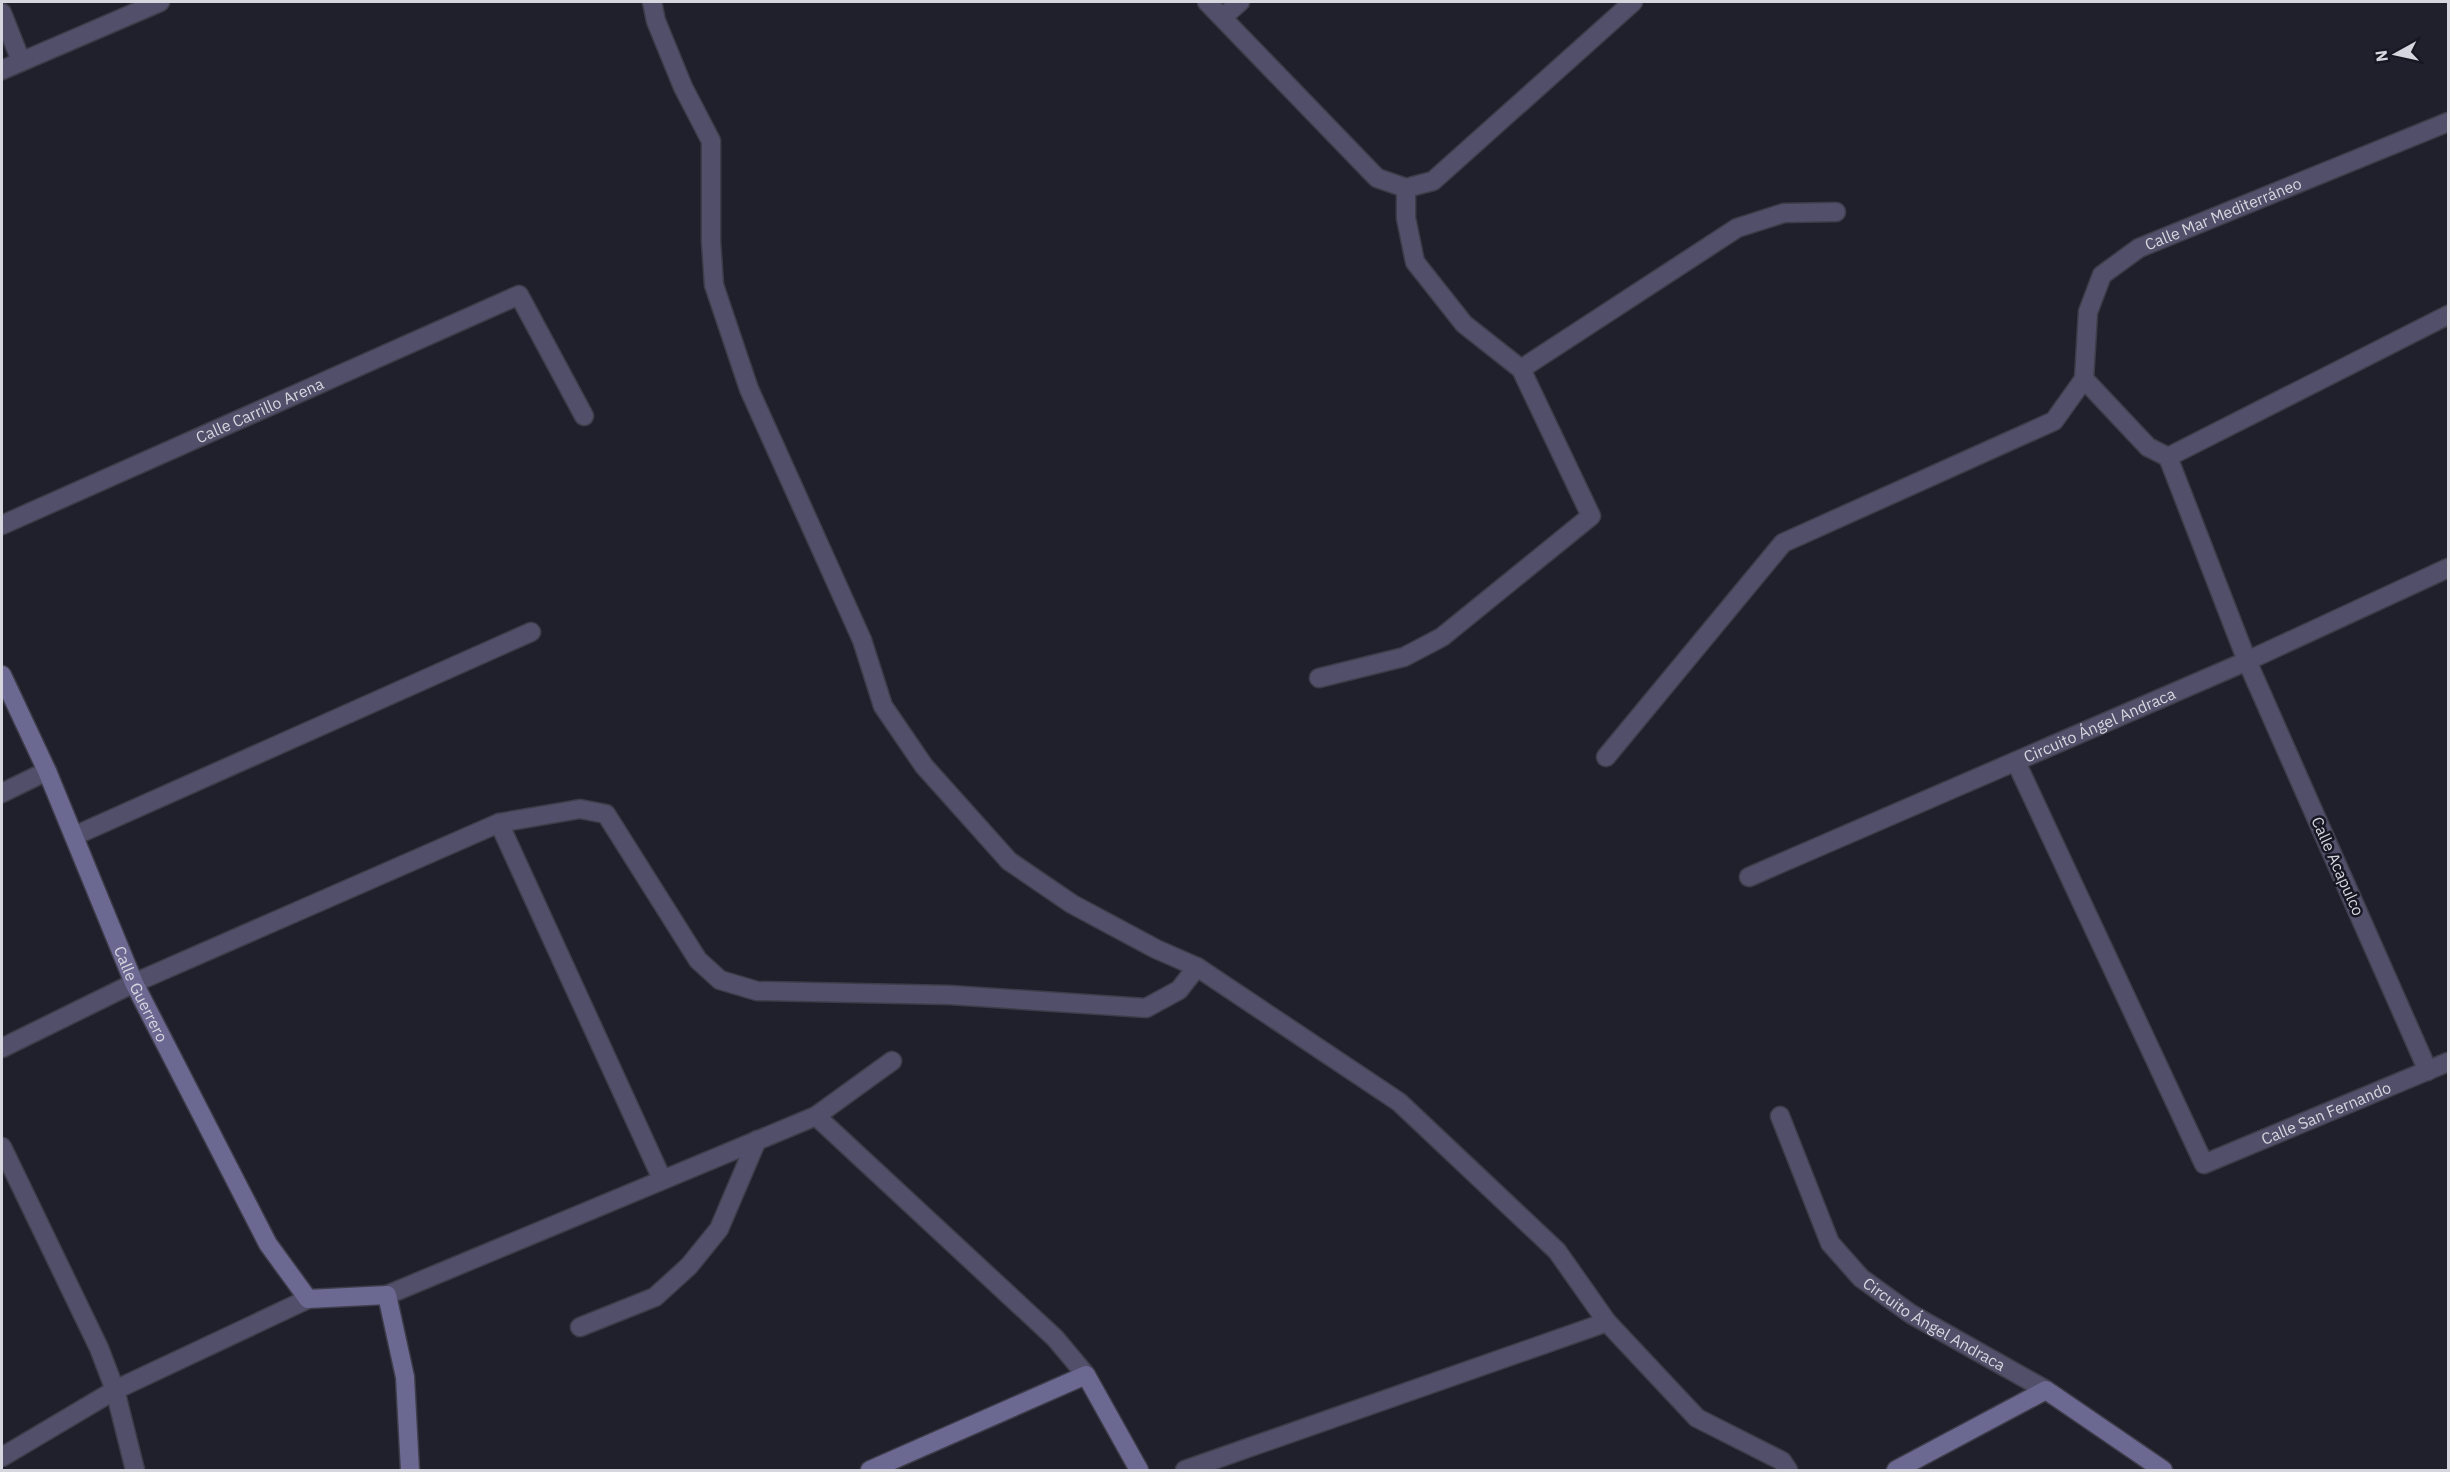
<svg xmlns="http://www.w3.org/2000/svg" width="2450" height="1472" viewBox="0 0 2450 1472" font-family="'IBM Plex Sans',sans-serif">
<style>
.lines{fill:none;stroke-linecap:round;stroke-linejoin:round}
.lane-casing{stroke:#3d3d49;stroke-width:21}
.street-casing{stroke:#3d3d49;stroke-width:21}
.secondary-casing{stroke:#3d3d49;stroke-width:21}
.lane{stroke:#514f69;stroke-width:18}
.street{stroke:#514f69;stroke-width:18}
.secondary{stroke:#6b6892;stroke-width:18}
.labels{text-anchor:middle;stroke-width:5;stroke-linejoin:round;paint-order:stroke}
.street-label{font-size:16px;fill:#d6d6df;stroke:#171623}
</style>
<rect width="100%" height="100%" fill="#20202d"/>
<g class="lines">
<defs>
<path id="lane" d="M1606,757L1783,543L2054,421L2084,379"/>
<g id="street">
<path d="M652,2L656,21L683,87L711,141V241L714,285L749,389L862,640L883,706L924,766L1009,861L1072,904L1156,949L1197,967L1399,1102L1557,1251L1607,1322L1697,1418L1782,1461L1788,1470"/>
<path d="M1207,2L1377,178L1406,188L1433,181L1633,2"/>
<path d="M2,13L21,61"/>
<path d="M1223,17L1240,2"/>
<path d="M2,70L160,2"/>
<path d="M1521,369L1737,228L1784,213L1836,212"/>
<path d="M2168,457L2448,315"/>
<path id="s1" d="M2,525L519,295L584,416"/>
<path d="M1319,678L1404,657L1442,637L1591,516L1521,369L1464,324L1415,262L1406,218V188"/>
<path id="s2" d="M2016,762L2204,1164L2448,1062"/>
<path d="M2,793L47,771"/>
<path d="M499,823L662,1179"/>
<path d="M74,836L531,632"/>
<path id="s3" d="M1749,877L2247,661L2448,568"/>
<path d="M2,1048L134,983L499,823L580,809L606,814L698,960L720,980L757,991L950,995L1146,1008L1179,990L1197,967"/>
<path id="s4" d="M2428,1071L2247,661L2168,457L2148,447L2084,379L2088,312L2102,275L2139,248L2448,122"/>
<path d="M816,1116L1055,1338L1086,1375"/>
<path id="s5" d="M1780,1116L1830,1243L1861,1278L1911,1314L2046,1390"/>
<path d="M2,1147L99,1348L115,1390L135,1470"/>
<path d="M387,1295L816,1116L892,1061"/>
<path d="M580,1327L655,1297L689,1266L719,1229L757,1140"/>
<path d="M2,1457L115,1390L308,1299"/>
<path d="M1185,1470L1607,1322"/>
</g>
<g id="secondary">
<path id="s6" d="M2,675L47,771L134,983L268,1244L308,1299L387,1295L405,1377L410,1470"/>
<path d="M870,1470L1086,1375L1139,1470"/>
<path d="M1896,1470L2046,1390L2163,1470"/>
</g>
</defs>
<use href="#lane" class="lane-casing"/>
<use href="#street" class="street-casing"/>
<use href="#secondary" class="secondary-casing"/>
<use href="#lane" class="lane"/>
<use href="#street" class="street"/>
<use href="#secondary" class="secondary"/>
</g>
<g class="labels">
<g class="street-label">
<text dy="6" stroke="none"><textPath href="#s4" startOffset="1026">Calle Mar Mediterráneo</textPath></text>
<text dy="6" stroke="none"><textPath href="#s1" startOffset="282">Calle Carrillo Arena</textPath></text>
<text dy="6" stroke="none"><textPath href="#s3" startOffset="382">Circuito Ángel Andraca</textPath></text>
<text transform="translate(2338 866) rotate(66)" y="6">Calle Acapulco</text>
<text dy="6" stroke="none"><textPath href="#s6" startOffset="348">Calle Guerrero</textPath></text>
<text dy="6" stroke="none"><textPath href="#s2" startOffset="576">Calle San Fernando</textPath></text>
<text dy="6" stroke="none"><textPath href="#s5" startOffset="270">Circuito Ángel Andraca</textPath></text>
</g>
</g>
<rect width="2450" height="1472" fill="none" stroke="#d6d6df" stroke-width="6"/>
<g transform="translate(2396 54) rotate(262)" stroke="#171623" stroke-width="4.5" paint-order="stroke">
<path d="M0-4.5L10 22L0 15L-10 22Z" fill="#d6d6df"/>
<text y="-9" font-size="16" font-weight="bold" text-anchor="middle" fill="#d6d6df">N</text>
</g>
</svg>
